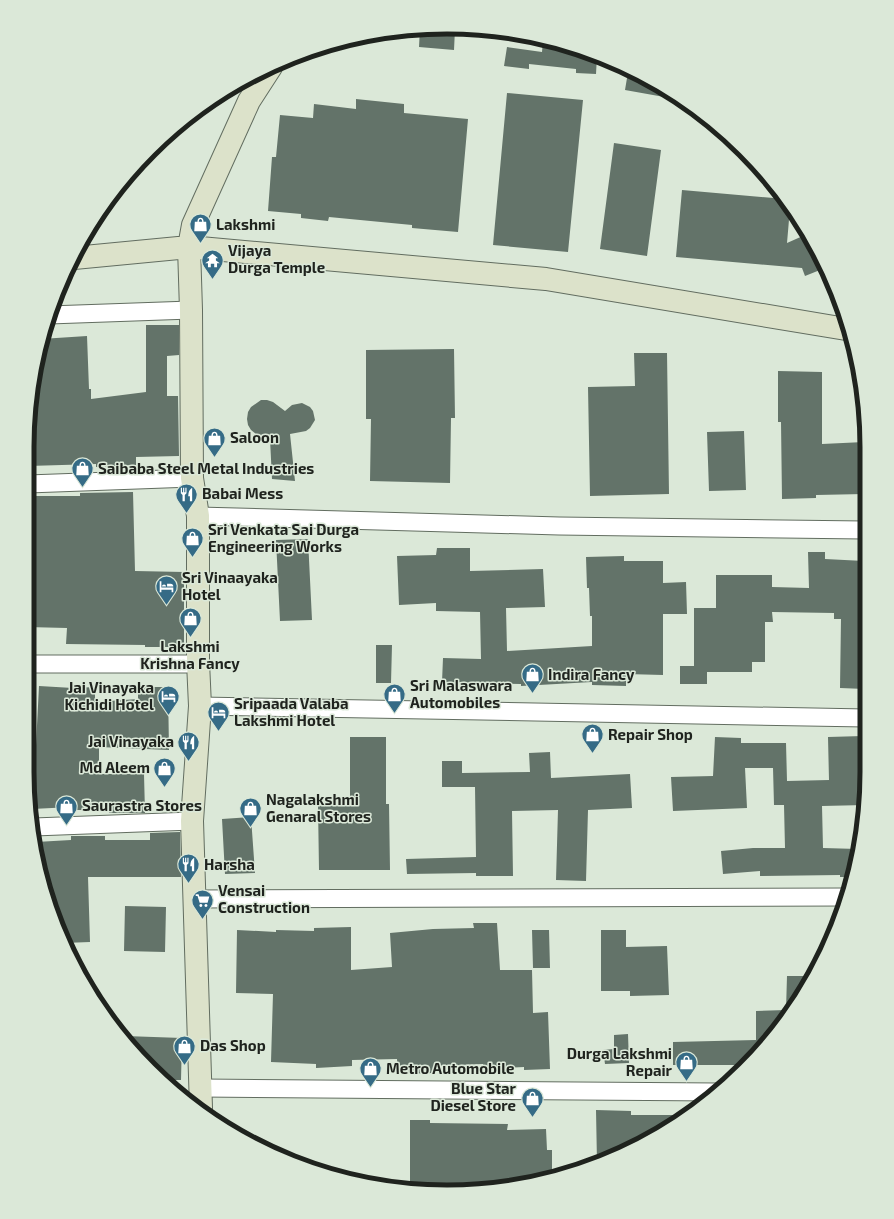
<svg xmlns="http://www.w3.org/2000/svg" width="894" height="1219" viewBox="0 0 894 1219" font-family="'Exo 2',sans-serif">
<style>
.building{fill:#637369}
.lines{fill:none;stroke-linecap:round;stroke-linejoin:round}
.street-casing{stroke:#626d60;stroke-width:19}
.secondary-casing{stroke:#626d60;stroke-width:24}
.street{stroke:#fff;stroke-width:17}
.secondary{stroke:#dce2ca;stroke-width:22}
.labels{text-anchor:middle;stroke-width:3;stroke-linejoin:round;paint-order:stroke}
.poi-label{font-size:15px;font-weight:bold;fill:#1f231e;stroke:#dbe8d8;text-anchor:start}
.rim{fill:none;stroke:#1f231e;stroke-width:5}
</style>
<rect width="100%" height="100%" fill="#dbe8d8"/>
<path class="building" d="M420,28L455,29L454,50L419,47Z
M543,40L582,49L597,56L596,74L576,73V69L529,64V69L504,66L507,47L542,52Z
M628,72L637,74L657,83L681,100L625,90Z
M507,93L583,100L568,252L493,245Z
M356,99L404,104V113L468,119L458,232L412,228V225L329,217L328,221L301,218V214L268,211L272,157H276L280,115L313,118L314,104L356,109Z
M614,143L661,150L647,256L600,249Z
M682,190L785,199L790,208L787,243L805,235L825,268L805,276L802,268L676,257Z
M146,325H179V355L167,356V396H178L179,456L136,457V465L96,467V464L28,466V420L41,339L87,336L89,389H91V399L146,392Z
M454,349L455,418H451L450,483L370,481L371,419H366V350Z
M634,353H667L669,494L590,496L588,387L635,386Z
M778,371L822,372V444L864,442V494L816,495V498L782,499L781,422H778Z
M261,400H267L273,402L285,411L292,405L302,403L310,407L313,411L315,420L310,428L306,431L290,434L295,481L272,479L270,439L256,434L251,430L248,425L247,419L248,412L251,407Z
M744,431L746,490L709,491L707,432Z
M133,492L135,571L184,572V647H145V645L66,644L67,628L27,627L28,496H80V493Z
M308,539L312,620L280,621L276,540Z
M437,548H470V571L543,569L545,607L506,608L507,651L592,646V616H590L589,588H587L586,557L624,556V561H663V583L686,582L687,614H663V675L626,674V686L592,685V682L521,686V684L442,682L443,658L481,659L480,612L436,611V603L399,605L397,556L436,555Z
M808,552H825V559L864,561L865,689L840,688L841,619H834V613L772,612L773,622H765V662H752V672H707V684H680V666H694V608H716V575H772V587L809,588Z
M376,645H392L391,683H376Z
M39,686L73,688L95,687V702L138,699V687H168L169,750L99,747V774H144L145,813H109V810H72V807L32,809L29,765H35Z
M863,736L865,805L822,806L823,848L858,849L853,877H840V875L760,876V871L723,874L721,851L753,848H785L784,805H774L773,768H745L747,808L673,811L671,777L713,776L715,737L741,738V743H786L787,781L829,780L828,737Z
M350,737H386V804H389L390,870H319L318,805H350Z
M550,752L551,778L630,774L632,808L588,810L586,881L556,880L558,810L512,811L513,876H476V873L407,874L406,859L476,857L475,787H442V761H462V773L530,772L529,753Z
M251,817L255,873L225,874L222,819Z
M180,832L181,877H88L90,942L64,943L59,933L41,881L36,842L71,840V836H105V840H150V833Z
M125,906L166,907L165,952L124,951Z
M473,923H497L500,970H532L533,1013L548,1012L550,1069L524,1070V1067L483,1069V1064L433,1066L434,1073L398,1074L397,1059L352,1060V1066L316,1068V1064L271,1062L273,994L236,993L237,930L276,932V930L314,931V928L351,927V970L392,967L390,933L433,929L474,928Z
M532,930H549L550,968H533Z
M601,930H626V947L667,946L669,995L630,996V991H601Z
M787,976H811L763,1049L746,1065H673V1042L756,1040V1011L786,1010Z
M628,1034L629,1063L605,1064L603,1050L614,1049V1035Z
M125,1036L182,1038L181,1080H163Z
M596,1110L631,1111V1115H686L608,1160L597,1163Z
M410,1120H430V1123L508,1124L507,1130L546,1129L547,1150H552V1175L531,1180H504V1188H410Z"/>
<g class="lines">
<defs>
<path id="street" d="M49,315L191,310
M28,484L192,478
M198,516L559,526L864,530
M27,664H187L198,662
M200,706L866,718
M34,827L192,821
M195,899L846,897
M201,1088L717,1092"/>
<path id="secondary" d="M74,258L189,247L546,279L846,329
M201,1108L192,821L200,706L198,662V516L192,478L191,310L189,247L193,225L249,101L271,67"/>
</defs>
<use href="#street" class="street-casing"/>
<use href="#secondary" class="secondary-casing"/>
<use href="#street" class="street"/>
<use href="#secondary" class="secondary"/>
</g>
<defs>
<symbol id="shop-pin" viewBox="-11 -11 22 30"><path d="M0 17L-7.5 6A9.5 9.5 0 1 1 7.5 6Z" fill="#356b86" stroke="#dbe8d8"/><path d="M-5-2.5h2.3a2.7 3.5 0 0 1 5.4 0H5L5.5 6h-11ZM-1.5-2.5h3a1.5 2.3 0 0 0-3 0Z" fill="#fff"/></symbol>
<symbol id="temple-pin" viewBox="-11 -11 22 30"><path d="M0 17L-7.5 6A9.5 9.5 0 1 1 7.5 6Z" fill="#356b86" stroke="#dbe8d8"/><path d="M0-6L5-2H3V0L6.5 2.5H4V6H1.5V3h-3V6H-4V2.5H-6.5L-3 0V-2H-5Z" fill="#fff"/></symbol>
<symbol id="restaurant-pin" viewBox="-11 -11 22 30"><path d="M0 17L-7.5 6A9.5 9.5 0 1 1 7.5 6Z" fill="#356b86" stroke="#dbe8d8"/><path d="M-5-6h1v4h1v-4h1v4h1v-4h1v5L-1.5 .5V6h-2V.5L-5-1ZM5-6V6H3V1.5H1.5Q1.5-4 5-6Z" fill="#fff"/></symbol>
<symbol id="hotel-pin" viewBox="-11 -11 22 30"><path d="M0 17L-7.5 6A9.5 9.5 0 1 1 7.5 6Z" fill="#356b86" stroke="#dbe8d8"/><path d="M-6-4.5h1.5V1H6V5H4.5V3h-9V5H-6ZM-4 0a1.8 1.8 0 1 1 3.6 0ZM.5 0V-2.5h3Q6-2.5 6 0Z" fill="#fff"/></symbol>
<symbol id="supermarket-pin" viewBox="-11 -11 22 30"><path d="M0 17L-7.5 6A9.5 9.5 0 1 1 7.5 6Z" fill="#356b86" stroke="#dbe8d8"/><path d="M-6-5.5h2.5l.6 2H6L4.5 2H-2.5L-4.4-4H-6ZM-1.5 3.2a1.3 1.3 0 1 0 .1 0ZM3 3.2a1.3 1.3 0 1 0 .1 0Z" fill="#fff"/></symbol>
</defs>
<g fill-rule="evenodd">
<use href="#shop-pin" x="188" y="212" width="25" height="34"/>
<use href="#temple-pin" x="200" y="248" width="25" height="34"/>
<use href="#shop-pin" x="202" y="426" width="25" height="34"/>
<use href="#shop-pin" x="70" y="456" width="25" height="34"/>
<use href="#restaurant-pin" x="174" y="482" width="25" height="34"/>
<use href="#shop-pin" x="180" y="526" width="25" height="34"/>
<use href="#hotel-pin" x="154" y="574" width="25" height="34"/>
<use href="#shop-pin" x="178" y="606" width="25" height="34"/>
<use href="#shop-pin" x="520" y="662" width="25" height="34"/>
<use href="#shop-pin" x="382" y="682" width="25" height="34"/>
<use href="#hotel-pin" x="156" y="684" width="25" height="34"/>
<use href="#hotel-pin" x="206" y="700" width="25" height="34"/>
<use href="#shop-pin" x="580" y="722" width="25" height="34"/>
<use href="#restaurant-pin" x="176" y="730" width="25" height="34"/>
<use href="#shop-pin" x="152" y="756" width="25" height="34"/>
<use href="#shop-pin" x="54" y="794" width="25" height="34"/>
<use href="#shop-pin" x="238" y="796" width="25" height="34"/>
<use href="#restaurant-pin" x="176" y="852" width="25" height="34"/>
<use href="#supermarket-pin" x="190" y="888" width="25" height="34"/>
<use href="#shop-pin" x="172" y="1034" width="25" height="34"/>
<use href="#shop-pin" x="674" y="1050" width="25" height="34"/>
<use href="#shop-pin" x="358" y="1056" width="25" height="34"/>
<use href="#shop-pin" x="520" y="1086" width="25" height="34"/>
</g>
<g class="labels">
<g class="poi-label">
<text x="216" y="230">Lakshmi</text>
<text x="228" y="256">Vijaya<tspan x="228" dy="17">Durga Temple</tspan></text>
<text x="230" y="443">Saloon</text>
<text x="98" y="474">Saibaba Steel Metal Industries</text>
<text x="202" y="499">Babai Mess</text>
<text x="208" y="535">Sri Venkata Sai Durga<tspan x="208" dy="17">Engineering Works</tspan></text>
<text x="182" y="583">Sri Vinaayaka<tspan x="182" dy="17">Hotel</tspan></text>
<text x="190" y="652" text-anchor="middle">Lakshmi<tspan x="190" dy="17">Krishna Fancy</tspan></text>
<text x="548" y="680">Indira Fancy</text>
<text x="410" y="691">Sri Malaswara<tspan x="410" dy="17">Automobiles</tspan></text>
<text x="154" y="693" text-anchor="end">Jai Vinayaka<tspan x="154" dy="17">Kichidi Hotel</tspan></text>
<text x="234" y="709">Sripaada Valaba<tspan x="234" dy="17">Lakshmi Hotel</tspan></text>
<text x="608" y="740">Repair Shop</text>
<text x="174" y="747" text-anchor="end">Jai Vinayaka</text>
<text x="150" y="773" text-anchor="end">Md Aleem</text>
<text x="266" y="805">Nagalakshmi<tspan x="266" dy="17">Genaral Stores</tspan></text>
<text x="82" y="811">Saurastra Stores</text>
<text x="204" y="870">Harsha</text>
<text x="218" y="896">Vensai<tspan x="218" dy="17">Construction</tspan></text>
<text x="200" y="1051">Das Shop</text>
<text x="672" y="1059" text-anchor="end">Durga Lakshmi<tspan x="672" dy="17">Repair</tspan></text>
<text x="386" y="1074">Metro Automobile</text>
<text x="516" y="1094" text-anchor="end">Blue Star<tspan x="516" dy="17">Diesel Store</tspan></text>
</g>
</g>
<path d="M0 0H894V1219H0ZM447 34H447A413 413 0 0 1 860 447V772A413 413 0 0 1 447 1185H447A413 413 0 0 1 34 772V447A413 413 0 0 1 447 34Z" fill="#dbe8d8" fill-rule="evenodd"/>
<path class="rim" d="M447 34H447A413 413 0 0 1 860 447V772A413 413 0 0 1 447 1185H447A413 413 0 0 1 34 772V447A413 413 0 0 1 447 34Z"/>
</svg>
